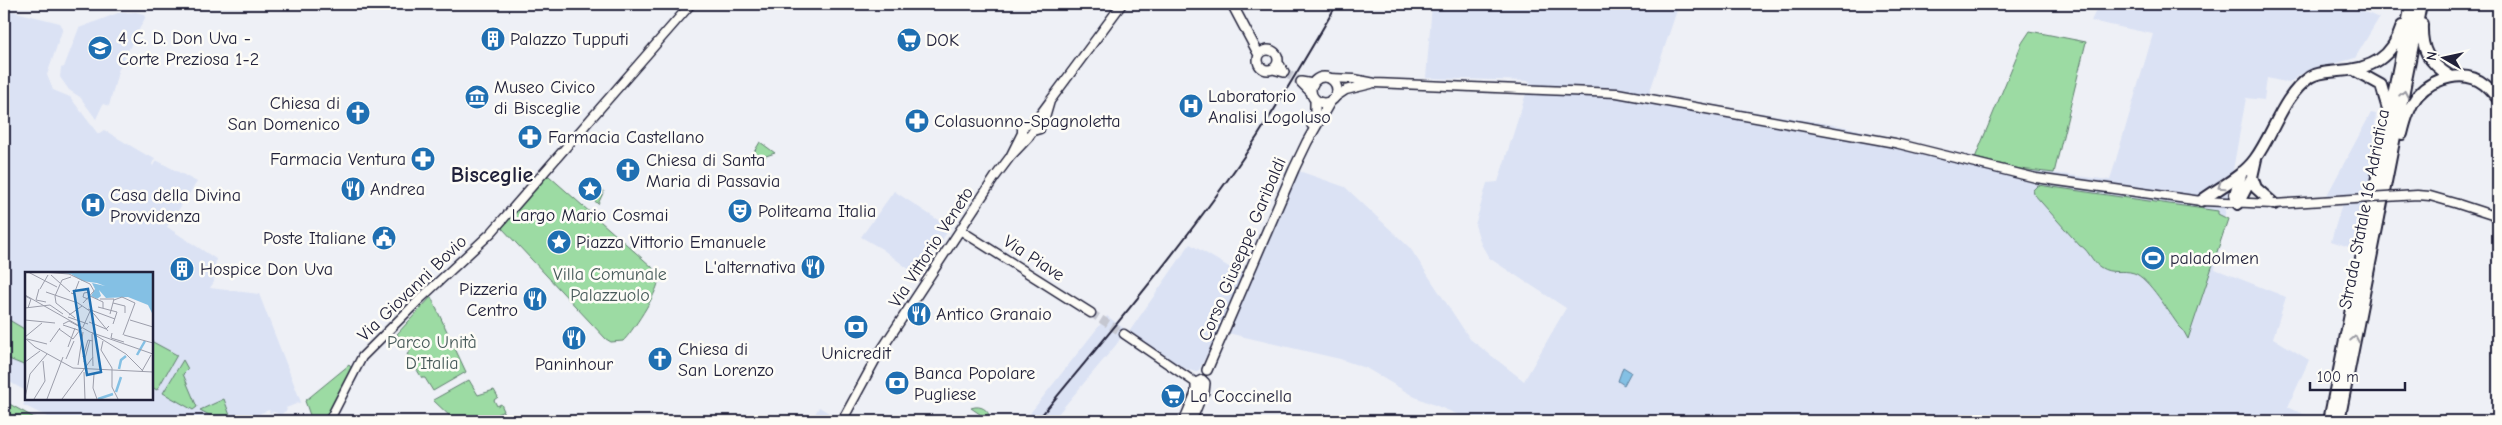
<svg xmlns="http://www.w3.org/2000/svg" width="2502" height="425" viewBox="0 0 2502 425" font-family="'Comic Neue',sans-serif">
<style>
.built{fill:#dbe2f4}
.green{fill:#9cdba3;stroke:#5f7e6f}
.water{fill:#84c0e4;stroke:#5d81a0}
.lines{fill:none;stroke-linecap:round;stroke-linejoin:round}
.tertiary-tunnel{stroke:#c5c7d1;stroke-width:8;stroke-dasharray:8 4;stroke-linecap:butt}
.secondary-tunnel{stroke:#c5c7d1;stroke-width:9;stroke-dasharray:9 4.5;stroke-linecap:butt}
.tertiary-casing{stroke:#22223b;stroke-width:11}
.secondary-casing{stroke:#22223b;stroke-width:12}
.trunk-casing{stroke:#22223b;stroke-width:14}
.tertiary{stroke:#fdfcf7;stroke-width:8}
.secondary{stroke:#fdfcf7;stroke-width:9}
.trunk{stroke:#fdfcf7;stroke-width:10}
.rail{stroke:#22223b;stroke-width:2}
.tertiary-bridge-casing{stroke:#22223b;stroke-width:11;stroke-linecap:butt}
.tertiary-bridge{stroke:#fdfcf7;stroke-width:8}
.oneway{stroke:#9a9aa2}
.labels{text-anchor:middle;stroke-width:5;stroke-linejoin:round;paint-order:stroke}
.poi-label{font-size:18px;fill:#22223b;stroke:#fdfcf7;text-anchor:start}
.street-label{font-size:18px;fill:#22223b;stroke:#fdfcf7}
.park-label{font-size:18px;fill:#475a5a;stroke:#fdfcf7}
.district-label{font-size:22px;font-weight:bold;fill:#22223b;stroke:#fdfcf7}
.inset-river{fill:none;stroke:#84c0e4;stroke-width:2.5}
.inset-road{fill:none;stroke:#9c9eab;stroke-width:1}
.view{fill:#1f6fb2;fill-opacity:0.15;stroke:#1f6fb2;stroke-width:2.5}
.inset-edge{fill:none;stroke:#22223b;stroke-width:2.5}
</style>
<rect width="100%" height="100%" fill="#eef0f6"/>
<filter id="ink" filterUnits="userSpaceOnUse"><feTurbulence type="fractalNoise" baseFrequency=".02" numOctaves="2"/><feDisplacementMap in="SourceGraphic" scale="10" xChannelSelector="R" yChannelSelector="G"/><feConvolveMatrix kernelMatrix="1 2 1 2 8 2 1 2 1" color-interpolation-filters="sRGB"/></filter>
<g filter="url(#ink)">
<path class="built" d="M1432,4H1679L1649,94L1846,127L2020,169L2110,180L2153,34L2091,21L2099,4H2347L2379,18L2355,58L2303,73L2289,83L2267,78L2264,100L2246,98L2215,269L2286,297L2273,338L2309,360L2288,407L2307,416L2305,421H1474L1415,397L1366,368L1340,359L1219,331L1199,370L1195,372L1184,368L1129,332L1190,244L1251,280L1299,171L1345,187L1410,248L1470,339L1524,381L1566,308L1489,258L1481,244L1475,225L1487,183L1498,182L1530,81L1426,78Z
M4,9L60,23L63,28L47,75L53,90L70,97L98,134L104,130L148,156L149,155L155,158L152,164L153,166L156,160L197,182L167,227L216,259L214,282L210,288L259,294L301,402L286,408L287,410L280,415L274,412L270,413L269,410L261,413L259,415L262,421H56L23,405L27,399H151V274H26V391L4,379Z
M136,12L144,14L145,18L119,68L109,106L103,104L96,119L80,97L69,90L60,77L61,68L64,67L79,28L118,13Z
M2371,113L2376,114L2369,190L2355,249L2331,241L2345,194L2327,195Z
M894,191L950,228L918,276L882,249L861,237Z
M1107,316L1126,330L1116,345L1052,421H1024Z
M819,407L837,418L835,421H811Z"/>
<path class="green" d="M2030,31L2086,42L2054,173L2020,169L1975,158L2022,43Z
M760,142L775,153L748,162Z
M545,176H549L652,267C655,272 657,277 658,282C658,292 631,334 623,341L611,342L606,339L502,228Z
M582,185L604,191L598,204L580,188Z
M2038,185L2218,211V214L2228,219L2188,339L2183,330L2179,326C2169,313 2149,278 2134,273C2122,269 2112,275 2100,267C2092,262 2087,247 2080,246L2034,194L2033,190Z
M431,297L466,372L433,391L425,378H422L407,354L410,352L397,334Z
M4,317L26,330V366L4,357Z
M151,341L177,355L157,390L151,387Z
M183,360L188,369L183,374L197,407L193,410L163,393Z
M349,365L355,372L329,421H312L305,401Z
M469,380L478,395L494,390L498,397L494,400L497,406L501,404L504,411L497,414L500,421H455L433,400Z
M224,399L232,421H220L200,410Z
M4,401L40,421H4Z
M975,407C984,406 990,412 990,421L971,408Z"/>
<path class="water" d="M1623,367L1631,372L1624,385L1618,381Z"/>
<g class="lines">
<path class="tertiary-tunnel" d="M1091,313L1124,334"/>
<path class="secondary-tunnel" d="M1284,72L1301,82"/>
<defs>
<path id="tertiary" d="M1329,78L1354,79L1375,83L1617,93L1895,143L2036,178L2201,201L2274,204
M1334,98L1346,90L1371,84
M1050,101L1122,4
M1036,120L1041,122L1040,129L1033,131L1028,138L1022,133V128Z
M1036,120L1050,101L1045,118L1041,122
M1022,133L1010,157L1028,138
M2458,204L2498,217
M960,230L1091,313
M1124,334L1196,383
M329,421L362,357L420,299L492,232L691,4
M842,421L878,355L995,177L1010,157"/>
<path id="secondary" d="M1232,4L1259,55
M1258 60a10 10 0 1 1 20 0a10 10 0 1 1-20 0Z
M1273,69L1284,72L1278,63
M1311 90a13 13 0 1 1 26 0a13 13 0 1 1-26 0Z
M1311,92L1301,82L1313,84
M1312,125L1315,113V99
M1207,370L1294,169L1307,142L1331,100
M1184,421L1196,393V383L1202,380L1205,383L1204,392L1199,395L1196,393
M1191,421L1202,394"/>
<path id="trunk" d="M2422,24C2421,50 2428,62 2450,76
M2354,70L2381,85L2388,109
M2402,134C2405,121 2409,106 2418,95C2434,77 2466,69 2485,85C2490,89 2494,94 2498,99
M2252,177L2256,188L2274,204
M2201,201C2218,188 2242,177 2255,159C2274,133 2282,97 2310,77C2318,72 2329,72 2339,71C2372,69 2392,58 2402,26
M2238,204L2252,177L2256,159
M2238,204L2235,194L2242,172
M2329,421L2411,4
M2339,421L2421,4"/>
</defs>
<use href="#tertiary" class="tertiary-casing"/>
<use href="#secondary" class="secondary-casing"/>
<use href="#trunk" class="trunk-casing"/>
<use href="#tertiary" class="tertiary"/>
<use href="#secondary" class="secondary"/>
<use href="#trunk" class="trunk"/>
<path class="rail" d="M1037,421C1113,328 1191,237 1257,137C1285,93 1311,49 1337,4"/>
<defs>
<path id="tertiary-bridge" d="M2274,204L2417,195L2430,196L2458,204"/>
</defs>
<use href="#tertiary-bridge" class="tertiary-bridge-casing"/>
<use href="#tertiary-bridge" class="tertiary-bridge"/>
</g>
<defs><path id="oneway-chevron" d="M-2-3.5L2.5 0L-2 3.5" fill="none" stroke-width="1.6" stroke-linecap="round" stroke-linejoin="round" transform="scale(1.25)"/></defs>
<g class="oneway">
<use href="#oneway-chevron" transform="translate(2404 94) rotate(-79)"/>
<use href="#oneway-chevron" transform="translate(2221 186) rotate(145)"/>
<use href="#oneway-chevron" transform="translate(2355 339) rotate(-79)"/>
</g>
</g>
<defs>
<symbol id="building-disc" viewBox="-11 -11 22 22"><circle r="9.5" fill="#1f6fb2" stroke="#fdfcf7"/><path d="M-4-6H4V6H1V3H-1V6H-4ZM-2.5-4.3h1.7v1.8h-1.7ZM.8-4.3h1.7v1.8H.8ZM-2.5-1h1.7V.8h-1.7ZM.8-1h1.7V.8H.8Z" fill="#fff"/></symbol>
<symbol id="supermarket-disc" viewBox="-11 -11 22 22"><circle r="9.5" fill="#1f6fb2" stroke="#fdfcf7"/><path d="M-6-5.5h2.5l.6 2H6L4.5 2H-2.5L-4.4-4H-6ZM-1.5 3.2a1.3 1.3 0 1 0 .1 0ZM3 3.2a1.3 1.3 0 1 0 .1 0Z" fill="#fff"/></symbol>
<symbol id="school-disc" viewBox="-11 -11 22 22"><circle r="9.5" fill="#1f6fb2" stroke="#fdfcf7"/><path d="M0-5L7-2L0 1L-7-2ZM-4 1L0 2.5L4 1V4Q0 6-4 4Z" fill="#fff"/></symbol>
<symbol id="museum-disc" viewBox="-11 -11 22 22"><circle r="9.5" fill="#1f6fb2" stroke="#fdfcf7"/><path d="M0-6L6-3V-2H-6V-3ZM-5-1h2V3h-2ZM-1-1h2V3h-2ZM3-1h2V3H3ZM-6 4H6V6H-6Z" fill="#fff"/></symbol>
<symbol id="hospital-disc" viewBox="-11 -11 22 22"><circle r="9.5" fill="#1f6fb2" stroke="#fdfcf7"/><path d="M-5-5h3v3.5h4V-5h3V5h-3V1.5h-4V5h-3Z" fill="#fff"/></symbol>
<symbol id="church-disc" viewBox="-11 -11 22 22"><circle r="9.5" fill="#1f6fb2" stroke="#fdfcf7"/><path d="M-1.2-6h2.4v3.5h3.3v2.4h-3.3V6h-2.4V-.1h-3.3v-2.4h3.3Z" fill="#fff"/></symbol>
<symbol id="pharmacy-disc" viewBox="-11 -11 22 22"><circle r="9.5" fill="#1f6fb2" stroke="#fdfcf7"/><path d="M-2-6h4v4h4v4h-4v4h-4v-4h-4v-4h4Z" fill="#fff"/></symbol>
<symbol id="restaurant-disc" viewBox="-11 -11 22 22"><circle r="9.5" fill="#1f6fb2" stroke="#fdfcf7"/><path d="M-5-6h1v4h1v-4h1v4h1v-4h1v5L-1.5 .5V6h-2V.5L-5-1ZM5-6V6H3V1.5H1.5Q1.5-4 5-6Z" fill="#fff"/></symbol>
<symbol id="sight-disc" viewBox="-11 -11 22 22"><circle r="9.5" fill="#1f6fb2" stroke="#fdfcf7"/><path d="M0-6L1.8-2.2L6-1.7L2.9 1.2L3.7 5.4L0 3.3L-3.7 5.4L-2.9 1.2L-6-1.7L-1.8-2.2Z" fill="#fff"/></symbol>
<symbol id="theatre-disc" viewBox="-11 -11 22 22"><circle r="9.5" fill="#1f6fb2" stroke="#fdfcf7"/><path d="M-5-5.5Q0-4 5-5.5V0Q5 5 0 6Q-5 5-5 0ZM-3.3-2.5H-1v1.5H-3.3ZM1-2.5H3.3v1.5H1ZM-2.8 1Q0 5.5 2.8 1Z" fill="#fff"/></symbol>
<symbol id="civic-disc" viewBox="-11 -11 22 22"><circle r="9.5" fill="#1f6fb2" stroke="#fdfcf7"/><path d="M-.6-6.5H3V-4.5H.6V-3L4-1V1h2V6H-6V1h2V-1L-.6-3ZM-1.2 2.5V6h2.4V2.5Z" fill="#fff"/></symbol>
<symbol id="stadium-disc" viewBox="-11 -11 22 22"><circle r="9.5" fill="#1f6fb2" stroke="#fdfcf7"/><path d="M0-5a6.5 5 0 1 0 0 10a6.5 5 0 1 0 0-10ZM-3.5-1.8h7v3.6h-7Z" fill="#fff"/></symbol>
<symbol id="bank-disc" viewBox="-11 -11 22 22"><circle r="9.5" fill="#1f6fb2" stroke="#fdfcf7"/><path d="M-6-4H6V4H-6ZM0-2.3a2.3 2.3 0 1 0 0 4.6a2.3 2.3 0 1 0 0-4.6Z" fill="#fff"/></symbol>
</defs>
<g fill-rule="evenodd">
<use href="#building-disc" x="479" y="25" width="28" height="28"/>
<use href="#supermarket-disc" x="895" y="26" width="28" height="28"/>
<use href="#school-disc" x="86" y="34" width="28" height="28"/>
<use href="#museum-disc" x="463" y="83" width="28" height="28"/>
<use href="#hospital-disc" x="1177" y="92" width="28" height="28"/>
<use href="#church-disc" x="344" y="99" width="28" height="28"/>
<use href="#pharmacy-disc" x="903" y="107" width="28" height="28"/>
<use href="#pharmacy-disc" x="516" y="123" width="28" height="28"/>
<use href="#pharmacy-disc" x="409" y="145" width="28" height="28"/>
<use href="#church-disc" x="614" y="156" width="28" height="28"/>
<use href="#restaurant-disc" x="339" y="175" width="28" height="28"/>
<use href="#sight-disc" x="576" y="175" width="28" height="28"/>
<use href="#hospital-disc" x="79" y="191" width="28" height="28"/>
<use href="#theatre-disc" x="726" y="197" width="28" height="28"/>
<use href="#civic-disc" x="370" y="224" width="28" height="28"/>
<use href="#sight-disc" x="545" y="228" width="28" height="28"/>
<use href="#stadium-disc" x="2139" y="244" width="28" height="28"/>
<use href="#restaurant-disc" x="799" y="253" width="28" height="28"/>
<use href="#building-disc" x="168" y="255" width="28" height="28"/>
<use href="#restaurant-disc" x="521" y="285" width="28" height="28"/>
<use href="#restaurant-disc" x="905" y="300" width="28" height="28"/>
<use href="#bank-disc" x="842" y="313" width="28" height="28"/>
<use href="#restaurant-disc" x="560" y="324" width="28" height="28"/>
<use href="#church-disc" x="646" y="345" width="28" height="28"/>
<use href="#bank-disc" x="883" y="369" width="28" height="28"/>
<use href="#supermarket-disc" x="1159" y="382" width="28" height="28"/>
</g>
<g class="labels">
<g class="poi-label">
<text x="118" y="44">4 C. D. Don Uva -<tspan x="118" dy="21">Corte Preziosa 1-2</tspan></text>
<text x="510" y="45">Palazzo Tupputi</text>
<text x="926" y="46">DOK</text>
<text x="494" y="93">Museo Civico<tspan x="494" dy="21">di Bisceglie</tspan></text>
<text x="1208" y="102">Laboratorio<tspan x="1208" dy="21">Analisi Logoluso</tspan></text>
<text x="340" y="109" text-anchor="end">Chiesa di<tspan x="340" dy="21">San Domenico</tspan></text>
<text x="934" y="127">Colasuonno-Spagnoletta</text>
<text x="548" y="143">Farmacia Castellano</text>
<text x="406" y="165" text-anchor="end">Farmacia Ventura</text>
<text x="646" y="166">Chiesa di Santa<tspan x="646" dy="21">Maria di Passavia</tspan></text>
<text x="370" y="195">Andrea</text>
<text x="110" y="201">Casa della Divina<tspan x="110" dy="21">Provvidenza</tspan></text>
<text x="758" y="217">Politeama Italia</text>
<text x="590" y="221" text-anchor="middle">Largo Mario Cosmai</text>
<text x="366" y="244" text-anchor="end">Poste Italiane</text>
<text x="576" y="248">Piazza Vittorio Emanuele</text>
<text x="2170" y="264">paladolmen</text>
<text x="796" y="273" text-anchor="end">L'alternativa</text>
<text x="200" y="275">Hospice Don Uva</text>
<text x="518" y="295" text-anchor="end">Pizzeria<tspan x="518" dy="21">Centro</tspan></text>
<text x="936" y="320">Antico Granaio</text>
<text x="678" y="355">Chiesa di<tspan x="678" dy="21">San Lorenzo</tspan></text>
<text x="856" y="359" text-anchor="middle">Unicredit</text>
<text x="574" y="370" text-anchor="middle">Paninhour</text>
<text x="914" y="379">Banca Popolare<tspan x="914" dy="21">Pugliese</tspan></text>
<text x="1190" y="402">La Coccinella</text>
</g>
<g class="street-label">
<text transform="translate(2364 209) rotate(-79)" y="6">Strada Statale 16 Adriatica</text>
<text transform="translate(931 247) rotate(-57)" y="6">Via Vittorio Veneto</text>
<text transform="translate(1242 249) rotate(-67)" y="6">Corso Giuseppe Garibaldi</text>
<text transform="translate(1034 258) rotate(33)" y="6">Via Piave</text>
<text transform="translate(412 288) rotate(-44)" y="6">Via Giovanni Bovio</text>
</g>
<g class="park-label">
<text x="610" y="280">Villa Comunale<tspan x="610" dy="21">Palazzuolo</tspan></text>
<text x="432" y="348">Parco Unità<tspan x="432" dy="21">D'Italia</tspan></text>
</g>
<g class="district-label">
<text x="492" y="182">Bisceglie</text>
</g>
</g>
<g transform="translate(25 272)">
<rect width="128" height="128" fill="#eef0f6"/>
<path d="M19,0H127V41L123,33L103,25L81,26L74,18L76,24L72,27L66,24L70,17L67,11L80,14L72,11L57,9L46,2Z" fill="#84c0e4"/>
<path class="inset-river" d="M112,83L120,69M94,97L96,88L101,84M91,120L96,105M73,127L88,122"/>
<path class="inset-road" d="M3,0L32,15M17,0L44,2L65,12L69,19L58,31M26,3L45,20M14,17L11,28L21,30M15,17L23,3M21,20L53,31L69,42L83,59M46,21L49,22L54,9M0,23L65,60L128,82M0,24L6,27L3,36M65,24L78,30V36M63,27L58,25L59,21L65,20M75,27H89L85,42M89,28L97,25L110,31L98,63M31,31L30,24L37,8L46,5M31,31L50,46M88,31L100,34V41M25,33L38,42M73,35L92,40L88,52M0,36L25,33M63,37L90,47M44,43L57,34M43,45L63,52M0,48L30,51M105,48L128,55M64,50L81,57L84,54M38,52L44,49L57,56L55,58M38,53L56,59M58,55L66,37M34,57L48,67L55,58M67,61L101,82L118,99M87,61L86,66L99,70M67,62L68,94M99,63L128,71M0,65L17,51M0,66L10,75L48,96L128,100M2,67L22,72M78,69L76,78L87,96V115L93,127M25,70L35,56M43,75L50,56M58,85L63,68L68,69M41,87L49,69M0,90L15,79M59,90L65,68M53,93L58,60M117,99L126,83M59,100L60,127M69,102L68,116L72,127M0,126L5,102L22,82M9,127L20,109L18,89M22,127L38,85M37,127L68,85"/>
<path class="view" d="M63,17L76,100L62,103L49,19Z"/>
<rect width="128" height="128" class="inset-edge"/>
</g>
<rect width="2502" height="425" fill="none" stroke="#fdfcf7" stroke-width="20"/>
<rect x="10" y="10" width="2482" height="405" fill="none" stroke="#22223b" stroke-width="2" filter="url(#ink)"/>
<g transform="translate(2444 58) rotate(279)" stroke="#fdfcf7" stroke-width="4" paint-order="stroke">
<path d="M0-4L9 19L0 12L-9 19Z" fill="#22223b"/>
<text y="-8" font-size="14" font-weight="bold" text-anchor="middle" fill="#22223b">N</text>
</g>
<path d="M2310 382v8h95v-8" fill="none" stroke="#22223b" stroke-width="2.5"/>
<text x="2317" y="382" font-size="15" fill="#22223b" stroke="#fdfcf7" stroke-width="4" paint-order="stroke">100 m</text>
</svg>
